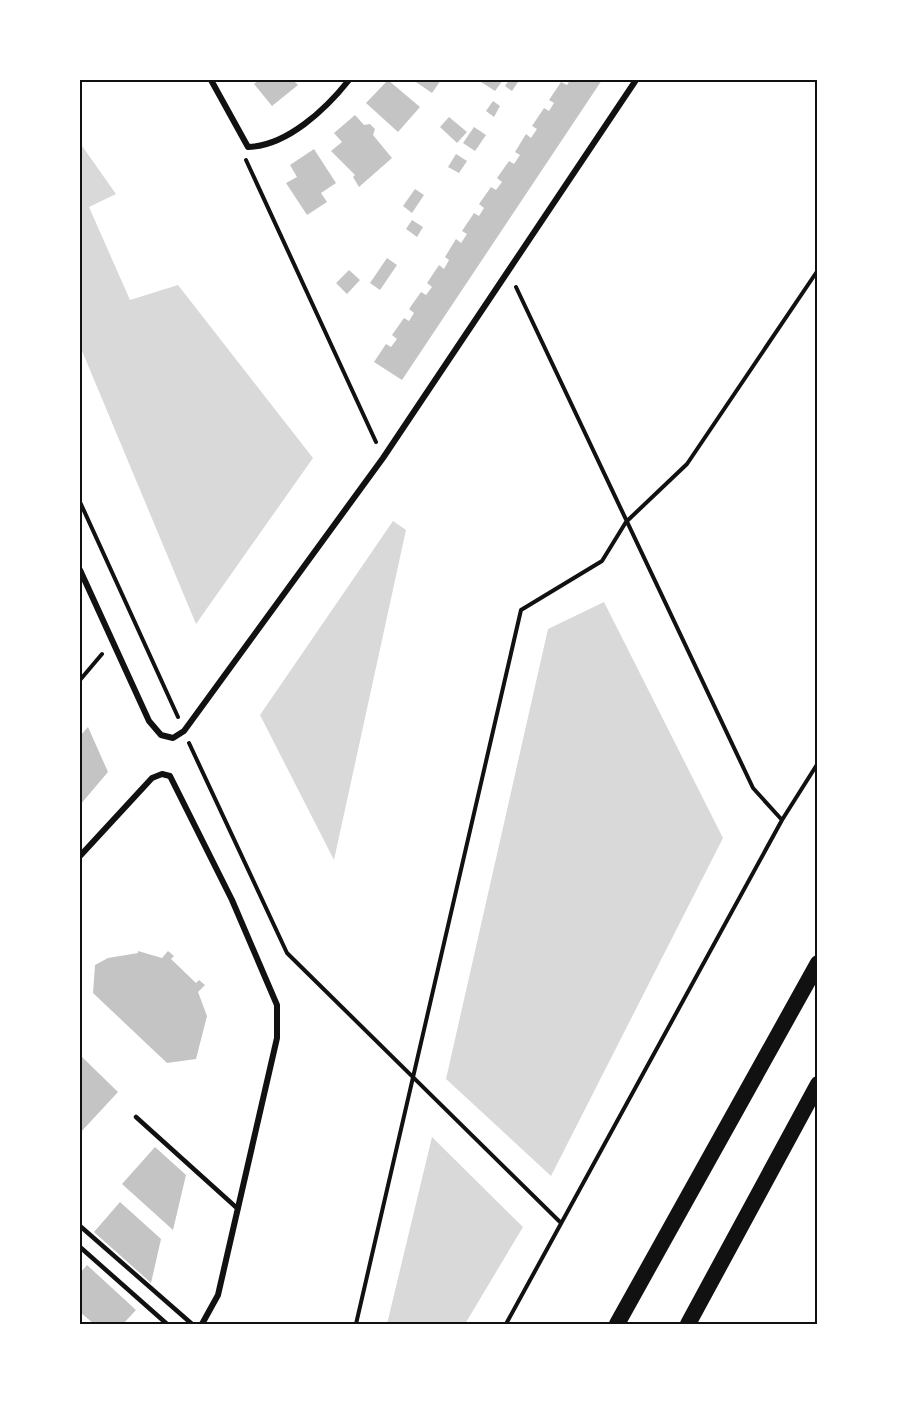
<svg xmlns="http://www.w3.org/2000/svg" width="897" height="1404" viewBox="0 0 897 1404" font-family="'Exo 2',sans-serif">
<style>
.water{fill:#d9d9d9}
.building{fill:#c4c4c4}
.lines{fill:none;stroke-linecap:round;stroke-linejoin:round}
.path{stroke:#111;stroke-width:4}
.service{stroke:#111;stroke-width:4.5}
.minor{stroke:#111;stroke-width:6}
.trunk{stroke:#111;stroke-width:16}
.neatline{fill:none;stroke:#111;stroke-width:2}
</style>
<rect width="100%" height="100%" fill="#fff"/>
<path class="water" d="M80,143L116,194L89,207L130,300L178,285L313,458L196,624L80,346Z
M393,521L406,530L334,860L260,715Z
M604,602L723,838L551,1176L446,1079L548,629Z
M432,1137L523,1227L465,1324H387Z"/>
<path class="building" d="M259,80H293L298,85L272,106L254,84Z
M388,80L420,107L398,132L366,103Z
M413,80H441L432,93Z
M478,80H503L495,91Z
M509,80L518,82L512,91L505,86Z
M570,80H602L402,380L374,362L386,344L391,347L397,339L392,335L404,318L409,321L414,313L409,309L421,292L426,295L432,287L427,283L439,265L444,269L449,260L445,257L456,239L461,243L467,234L462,231L474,213L479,216L484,208L479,204L491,187L496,190L502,182L497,178L509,161L514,164L520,155L515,152L526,134L531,138L537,129L532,126L544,108L549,111L554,103L549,100L561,82L567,85Z
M493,101L500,106L494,117L486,111Z
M355,115L364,125L370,124L375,129L373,135L392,158L359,187L353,177L355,175L331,151L342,142L334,133Z
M449,117L467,132L457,143L440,127Z
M474,127L486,135L475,151L463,143Z
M314,149L336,183L321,193L327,202L307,215L286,183L297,177L290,165Z
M456,154L467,161L459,173L448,167Z
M415,189L424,195L412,213L403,206Z
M412,220L423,227L417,237L406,229Z
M387,258L397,265L380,290L370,283Z
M349,270L360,280L347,294L336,283Z
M88,727L108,772L80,805V736Z
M138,951L162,958L168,951L174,956L171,959L196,983L199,980L205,985L198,992L207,1016L196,1059L167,1063L93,993L95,965L108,958L138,953Z
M80,1055L118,1092L80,1133Z
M155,1147L186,1175L173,1230L122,1184Z
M120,1202L161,1239L151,1283L94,1232Z
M87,1265L136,1310L123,1324H94L80,1312V1273Z"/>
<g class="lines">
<path class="path" d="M246,160L376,442
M516,287L753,788L782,820
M80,502L178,717
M80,680L102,654
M189,743L287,953L560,1222
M356,1324L521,610L602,561L626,522L687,464L818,270
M506,1324L782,820L818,763"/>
<path class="service" d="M136,1117L238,1209
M80,1226L192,1324
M80,1247L167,1324"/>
<path class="minor" d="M211,80L248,147C287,146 326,109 349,80
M80,570L149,721L161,735L173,738L184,731L383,458L636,80
M80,856L152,778L162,774L170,776L232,900L277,1005V1038L218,1295L202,1324"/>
<path class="trunk" d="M617,1324L818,963
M688,1324L818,1084"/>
</g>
<rect width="897" height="1404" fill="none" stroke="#ffffff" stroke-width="162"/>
<rect x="81" y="81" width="735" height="1242" class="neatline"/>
</svg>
